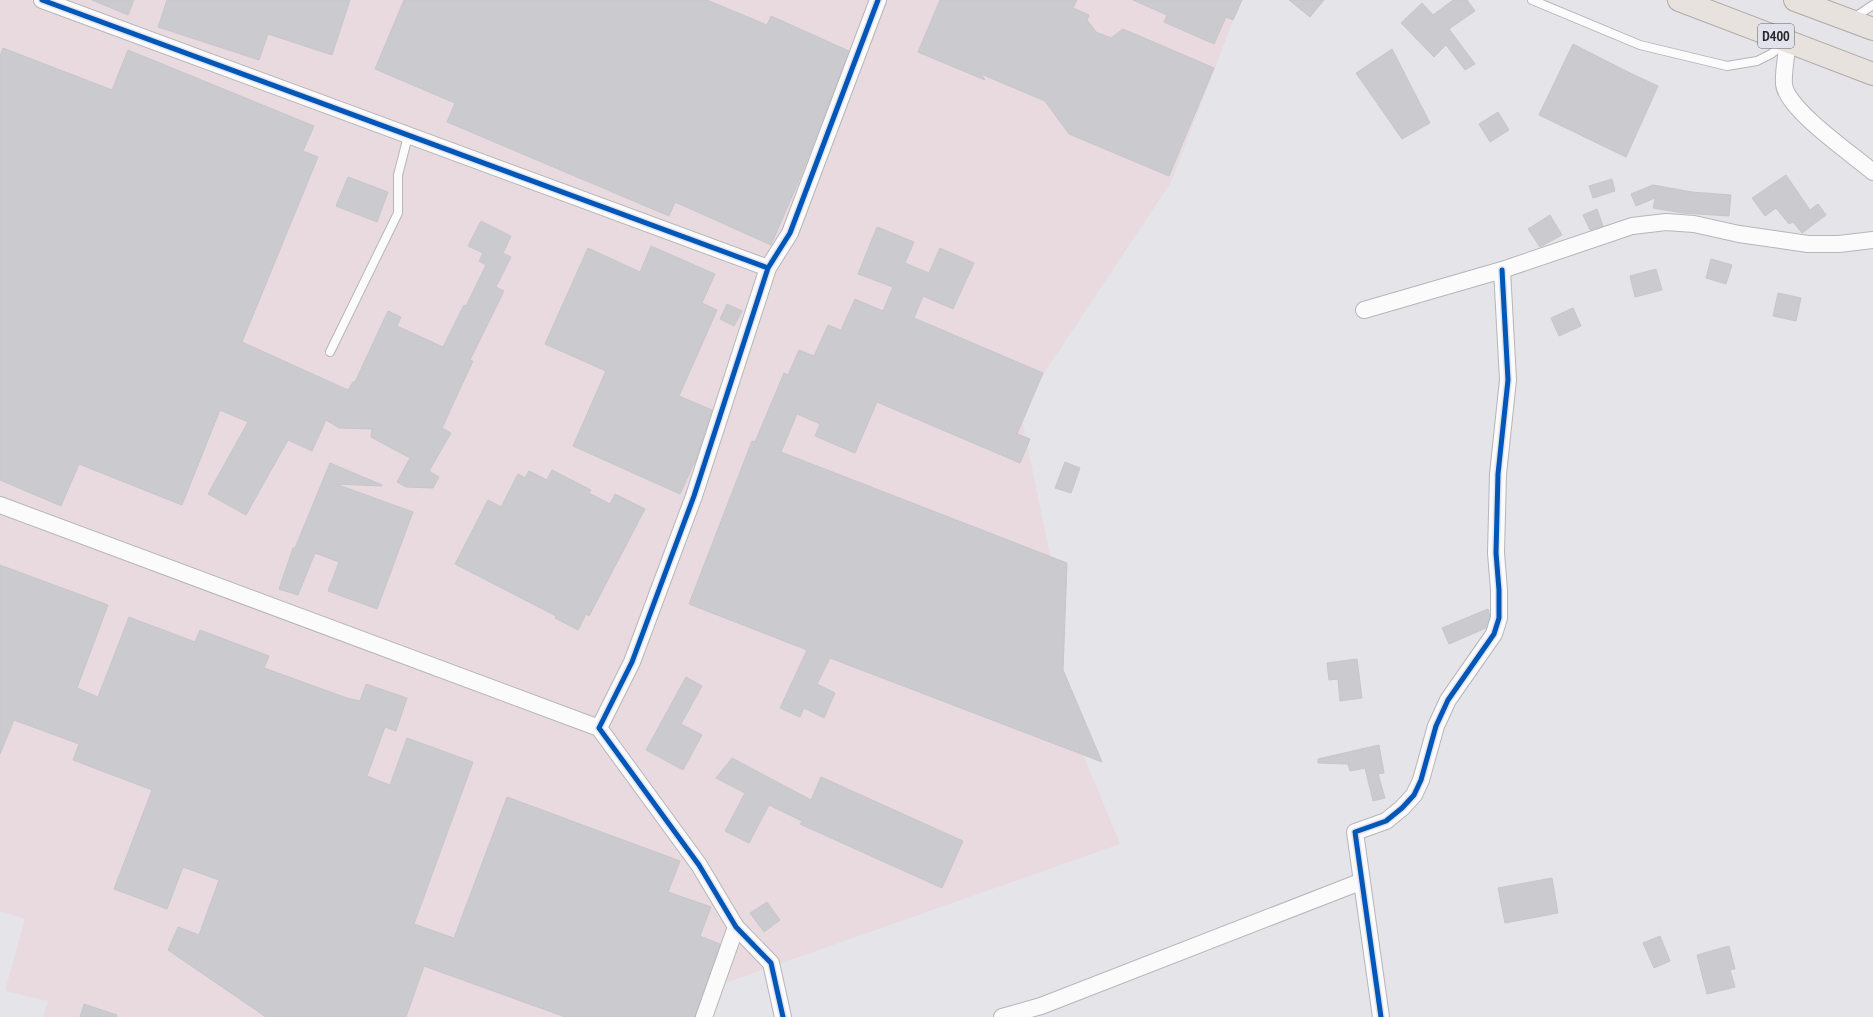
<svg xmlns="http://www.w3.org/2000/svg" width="1873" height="1017" viewBox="0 0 1873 1017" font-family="'PT Sans Narrow',sans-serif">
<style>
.industrial{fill:#e8dade}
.building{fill:#cbcace;stroke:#c7c6c9}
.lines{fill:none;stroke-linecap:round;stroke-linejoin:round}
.service-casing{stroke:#b6b6ba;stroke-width:10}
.minor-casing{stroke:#b6b6ba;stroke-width:18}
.trunk-casing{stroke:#b1a9a6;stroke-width:24}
.service{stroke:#fbfbfc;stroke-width:8}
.minor{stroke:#fbfbfc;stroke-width:16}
.trunk{stroke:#e8e2df;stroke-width:22}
.cycleway-casing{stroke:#e1e2ec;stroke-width:8}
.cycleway{stroke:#0057b8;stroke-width:5}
.labels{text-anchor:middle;stroke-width:3;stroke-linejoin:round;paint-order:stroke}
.shield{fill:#e1e2ec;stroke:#5e5e64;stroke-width:1}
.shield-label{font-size:14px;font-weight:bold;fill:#26262a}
</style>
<rect width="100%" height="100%" fill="#e4e4e9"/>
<path class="industrial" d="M0,0H1241L1171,182L1020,409L1053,570L1046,665L1120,844L702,991L691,1017H43L48,1001L5,991L25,919L0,911Z"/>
<path class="building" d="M92,0H134L128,15Z
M167,0H350L332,55L268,34L259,60L158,27Z
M404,0H707L767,25L771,16L849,51L800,178L771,245L675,202L669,216L447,122L455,103L375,69Z
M940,0H1077L1073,8L1089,15L1087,20L1096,32L1111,38L1123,29L1214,68L1169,176L1069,134L1045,101L981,74L985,80L918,52Z
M1133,0H1242L1233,20L1226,17L1214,44L1164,22L1167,15Z
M1289,0H1324L1310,17Z
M1453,0H1467L1475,11L1449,29L1475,64L1465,70L1446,45L1434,57L1401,23L1422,3L1433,15Z
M1573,44L1630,73L1658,86L1626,157L1539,115Z
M3,48L112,90L128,50L314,126L303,151L318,157L242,342L348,390L353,382H355L388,311L401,317L397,326L443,347L464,305L466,306L486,265L479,261L483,253L468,246L481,221L511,236L503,253L511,257L496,287L504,291L470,360L473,361L442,428L451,433L429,471L439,477L433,488L406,487L397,482L410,458L371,437L372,429L339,428L326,420L312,451L288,440L246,515L208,494L248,422L220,410L182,505L79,464L61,506L0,480V56Z
M1392,49L1430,123L1402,139L1356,73Z
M1498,112L1509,130L1490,142L1479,124Z
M1786,175L1810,210L1818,204L1826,215L1802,233L1793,222L1789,224L1776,208L1765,216L1752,198Z
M348,177L388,192L377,222L336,206Z
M1612,179L1615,191L1593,198L1589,186Z
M1653,185L1692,192L1731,195L1729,216L1683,213L1653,208L1655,198L1636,206L1631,194Z
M1597,209L1603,226L1590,230L1583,215Z
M1550,215L1562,235L1540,247L1528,229Z
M877,227L914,242L905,263L929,273L940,248L974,263L953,309L923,296L914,318L1043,373L1017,434L1030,439L1020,463L877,402L855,453L815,436L820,424L797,414L781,452L1067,563L1063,670L1102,762L830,658L817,684L835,693L824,718L804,708L800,717L780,708L807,650L689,604L752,441L755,442L784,373L788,375L799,350L814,356L828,325L841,330L855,299L883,311L893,287L858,274Z
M651,246L715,274L702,303L717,310L679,396L712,410L696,459L680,494L573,446L606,371L545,344L588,248L640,272Z
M1711,259L1732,265L1726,284L1706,278Z
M1656,269L1662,290L1635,297L1630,276Z
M1778,293L1801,298L1796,321L1773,316Z
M727,304L742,311L734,326L720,319Z
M1573,308L1581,326L1559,336L1551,318Z
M1065,462L1080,468L1071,493L1055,488Z
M330,463L382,485V486L336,484L413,512L377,609L328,591L339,562L315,553L298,595L279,589L293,548H295Z
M552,470L591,490L589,493L610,504L615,494L645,509L589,616L586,614L578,630L555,618L556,616L455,564L488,500L501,507L518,474L525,478L529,471L547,480Z
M0,565L108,605L77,688L98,697L129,617L195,642L200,630L269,656L264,668L347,698L360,701L366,684L407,698L396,731L385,727L367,776L390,785L407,738L473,762L414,924L454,938L507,797L680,861L668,892L711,907L700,936L720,944L695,1017H565L424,966L406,1017H266L168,950L178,927L199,935L219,880L183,867L167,909L114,889L152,790L73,760L79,744L14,720L0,754Z
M1488,609L1490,617L1486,628L1449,644L1442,628Z
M1357,659L1362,698L1340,701L1338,679L1329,680L1327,663Z
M686,677L702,686L681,724L702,735L683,770L646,750Z
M1379,745L1384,773L1378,774L1385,798L1373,801L1365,768L1350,771L1348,764L1318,763V759Z
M732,758L811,800L821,777L963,841L942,888L800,824L802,821L769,805L749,843L725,831L745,793L716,778Z
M1552,878L1558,913L1505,923L1498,888Z
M767,902L780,920L764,932L750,913Z
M1660,936L1670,961L1654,968L1643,943Z
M1729,946L1735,969L1730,970L1735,987L1707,994L1697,955Z
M84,1004L117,1015L116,1017H80Z"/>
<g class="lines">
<defs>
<path id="service" d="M1532,0L1640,45L1727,66L1757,61L1771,54L1786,42
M1852,19L1873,5
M330,352L398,213V175L408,136"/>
<path id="minor" d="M42,0L768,268
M1788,40C1787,54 1783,70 1784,84C1786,109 1852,154 1873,172
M1364,310L1502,270L1632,226L1666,222L1694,224L1739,234L1808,244H1839L1873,240
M0,505L599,728
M704,1017L736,927
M783,1017L771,963L736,927L699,865L599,728L632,662L694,496L768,268L790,233L878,0
M1002,1017L1041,1006L1360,882
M1381,1017L1355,832L1386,821L1402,808L1414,795L1421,780L1436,726L1448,700L1494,634L1499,618V590L1496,553L1498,474L1508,380L1502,270"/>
<path id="trunk" d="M1679,0L1873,74
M1795,0L1873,29"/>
</defs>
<use href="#service" class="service-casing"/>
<use href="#minor" class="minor-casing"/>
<use href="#trunk" class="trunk-casing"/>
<use href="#service" class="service"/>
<use href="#minor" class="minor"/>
<use href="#trunk" class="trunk"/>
<defs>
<path id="cycleway" d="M42,0L768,268
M783,1017L771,963L736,927L699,865L599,728L632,662L694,496L768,268L790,233L878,0
M1381,1017L1355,832L1386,821L1402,808L1414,795L1421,780L1436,726L1448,700L1494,634L1499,618V590L1496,553L1498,474L1508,380L1502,270"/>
</defs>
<use href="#cycleway" class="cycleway-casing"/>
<use href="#cycleway" class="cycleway"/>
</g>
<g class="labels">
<rect class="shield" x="1758" y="24" width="36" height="24" rx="3"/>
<g class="shield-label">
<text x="1776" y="41">D400</text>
</g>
</g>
</svg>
